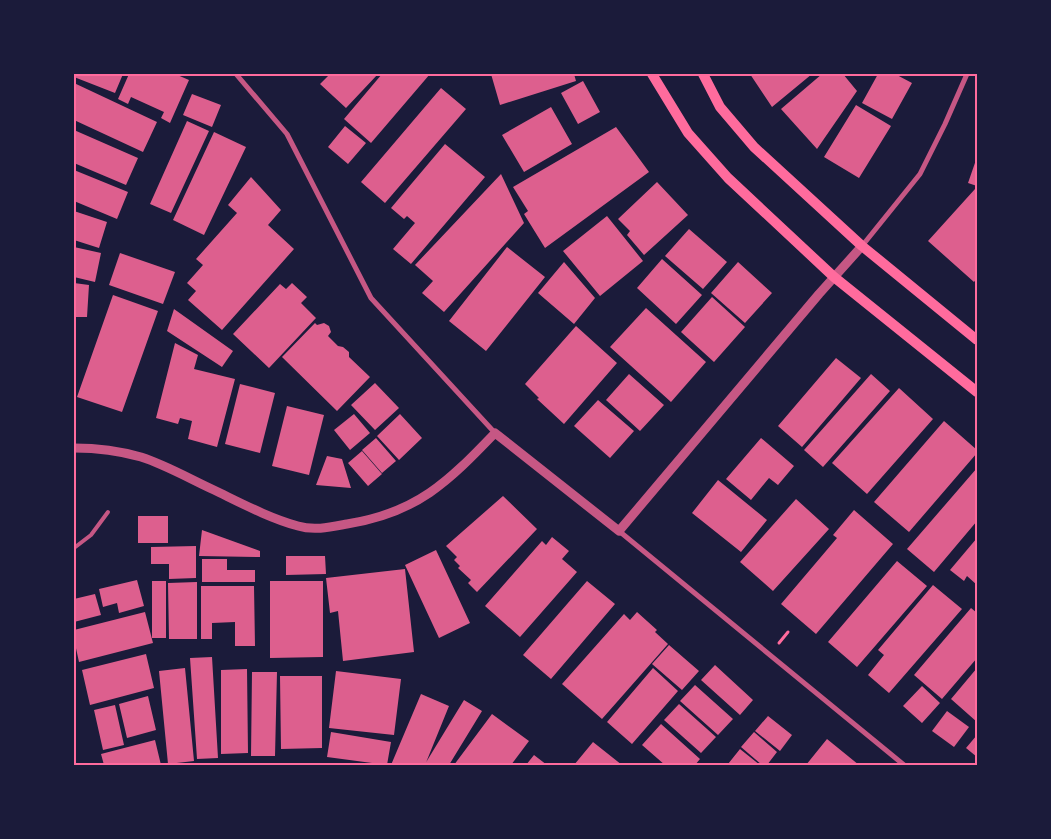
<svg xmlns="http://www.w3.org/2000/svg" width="1051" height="839" viewBox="0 0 1051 839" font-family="Karla,sans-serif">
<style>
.building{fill:#dd5f8e}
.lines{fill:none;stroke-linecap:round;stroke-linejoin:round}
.path{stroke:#ff6b9d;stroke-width:3}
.service{stroke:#c65784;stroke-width:4}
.minor{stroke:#c65784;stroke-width:5}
.tertiary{stroke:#c65784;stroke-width:9}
.secondary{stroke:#ff6b9d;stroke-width:10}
.neatline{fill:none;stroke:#ff6b9d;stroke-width:2}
</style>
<rect width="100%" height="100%" fill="#1b1b3a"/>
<path class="building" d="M74,74H123L115,93L74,77Z
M129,74H175L189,80L170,123L161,118L164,112L131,97L128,104L118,99Z
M330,74H378L346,108L320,84Z
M382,74H430L371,143L344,119Z
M491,74H574L576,81L500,105Z
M750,74H812L772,107Z
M822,74H843L857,91L817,149L781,109Z
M878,74H895L912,83L892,119L862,103Z
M583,81L600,112L578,124L561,93Z
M74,83L157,122L143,152L74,120Z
M441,88L466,109L385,203L361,182Z
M192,94L221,105L212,127L183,115Z
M856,105L891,126L859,178L824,157Z
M551,107L572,144L524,172L502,135Z
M187,121L209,131L171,213L150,204Z
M345,126L366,143L348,164L328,147Z
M616,127L649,172L545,248L524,214L528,211L513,187Z
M74,130L138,158L126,185L74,163Z
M214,132L246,147L204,235L173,220Z
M445,144L485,177L411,264L393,249L415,223L407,216L404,219L391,208Z
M977,157V186L968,183Z
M74,170L128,192L117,219L74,201Z
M501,174L524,223L444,312L422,293L433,281L415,265Z
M251,177L281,210L268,225L294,249L222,330L188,300L196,291L187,283L203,265L196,259L237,213L228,205Z
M657,182L688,215L644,255L627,235L630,231L618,219Z
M975,189L977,191V278L974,282L928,241Z
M74,211L107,222L99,248L74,240Z
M607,216L643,261L600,296L563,251Z
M689,229L727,262L703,289L665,256Z
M74,247L101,253L95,282L74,277Z
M507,247L545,277L486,351L449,321Z
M120,253L175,272L163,304L109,285Z
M662,259L702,295L676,324L637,288Z
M564,262L595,298L574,324L538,293Z
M738,262L772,293L745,323L711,293Z
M74,283L89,285L87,317H74Z
M292,283L307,297L301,303L316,318L269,368L233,334L280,284L286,289Z
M113,295L158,311L122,412L77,397Z
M712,297L745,327L714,362L681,332Z
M646,308L706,362L671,402L610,347Z
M174,309L233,351L222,367L167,331Z
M315,323L317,325L324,323L329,326L331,332L328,336L338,346L343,347L349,352V357L370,377L337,411L282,357Z
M576,326L617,363L564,424L537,399L539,398L525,384Z
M175,343L198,355L194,369L235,379L217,447L188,439L192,421L180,418L178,424L156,418Z
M836,358L861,378L802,447L778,426Z
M629,374L664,405L640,431L606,400Z
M871,374L890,391L823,467L804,450Z
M375,383L399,408L375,430L351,405Z
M240,384L275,393L260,453L225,444Z
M899,388L933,419L867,494L832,463Z
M598,400L634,431L610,458L574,426Z
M287,406L324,415L309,475L272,466Z
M354,414L370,433L350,450L334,430Z
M400,414L422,438L399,460L377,436Z
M944,421L977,450V453L909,532L874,502Z
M376,438L396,461L382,473L362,450Z
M761,438L794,466L778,485L769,478L751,500L726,479Z
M362,451L382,474L368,486L348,463Z
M327,456L342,459L351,488L316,485Z
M977,468V521L934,572L907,549Z
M718,480L767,520L741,552L692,513Z
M503,496L537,529L477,592L468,583L471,580L458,568L460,566L454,560L457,557L446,546Z
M796,499L829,529L773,591L740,562Z
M854,510L893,544L816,634L781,604L837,538L833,535Z
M138,516H168V543H138Z
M202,530L260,551V557L199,556Z
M552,537L569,551L562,559L577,572L520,637L485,606L542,541L546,545Z
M977,538V585L967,576L964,581L950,570Z
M196,546V578L169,579V564H151V547Z
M436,550L470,623L439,638L405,565Z
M286,556H325L326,574L286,575Z
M202,559H227V570H255V582H202Z
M897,561L927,586L857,667L828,642Z
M405,569L414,652L343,661L338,611L330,613L326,578Z
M137,580L144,606L119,613L117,603L103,607L99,589Z
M152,581H166V638H152Z
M270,581H323V657L270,658Z
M587,581L615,604L551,679L523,655Z
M197,582V639H169L168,583Z
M933,585L962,609L889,693L868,675L884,655L878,650Z
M201,586H254L255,646H235V622L212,623V639H201Z
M95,594L101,615L74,622V599Z
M971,608L977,613V658L942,699L914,675Z
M145,612L153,643L79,662L74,639V630Z
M637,612L657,630L655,632L668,644L602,719L562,684L624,614L630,620Z
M669,645L699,671L682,690L652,664Z
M146,654L154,688L90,705L82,670Z
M212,657L218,758L197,759L190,658Z
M715,665L753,700L740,715L701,680Z
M185,668L194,761L168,764L159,671Z
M653,668L678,691L632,744L607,722Z
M977,668V722L951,699Z
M247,669L248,753L221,754V670Z
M336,671L401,679L394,735L329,728Z
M252,672H277L275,756H251Z
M280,676H322V748L281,749Z
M695,685L733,719L718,735L680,701Z
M922,686L940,703L922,723L903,706Z
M421,694L449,706L425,765H391Z
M148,696L156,730L127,738L119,704Z
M464,700L482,711L449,765H428L425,764Z
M679,704L716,737L701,753L664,720Z
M115,705L124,745L103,750L94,710Z
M947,711L969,727L954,747L932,731Z
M492,714L529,741L511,765H454Z
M768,716L792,735L780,751L755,731Z
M661,724L700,759L695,765H665L642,745Z
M331,732L391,742L387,765L327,757Z
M754,732L777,752L767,765H762L741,747Z
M977,735V757L966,748Z
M827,739L859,765H806Z
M155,740L161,765H104L101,754Z
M593,742L622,765H574Z
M740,749L760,765H729L728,764Z
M534,755L547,765H526Z"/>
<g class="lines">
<path class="path" d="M779,643L788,632"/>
<path class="service" d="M74,548L91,535L108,512"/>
<path class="minor" d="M236,74L287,134L371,298L495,433
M862,246L920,174L945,124L967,74
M619,531L904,765"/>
<path class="tertiary" d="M74,448C96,448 120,451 141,457C166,465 190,479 214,490C241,503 269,518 298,526C314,531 331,527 347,524C417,513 448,482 495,433L619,531L819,294L862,246"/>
<path class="secondary" d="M652,74L688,133L728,178L834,277L977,392
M703,74L720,107L754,147L862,246L977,340"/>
</g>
<rect width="1051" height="839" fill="none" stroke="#1b1b3a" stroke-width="150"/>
<rect x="75" y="75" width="901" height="689" class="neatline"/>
</svg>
